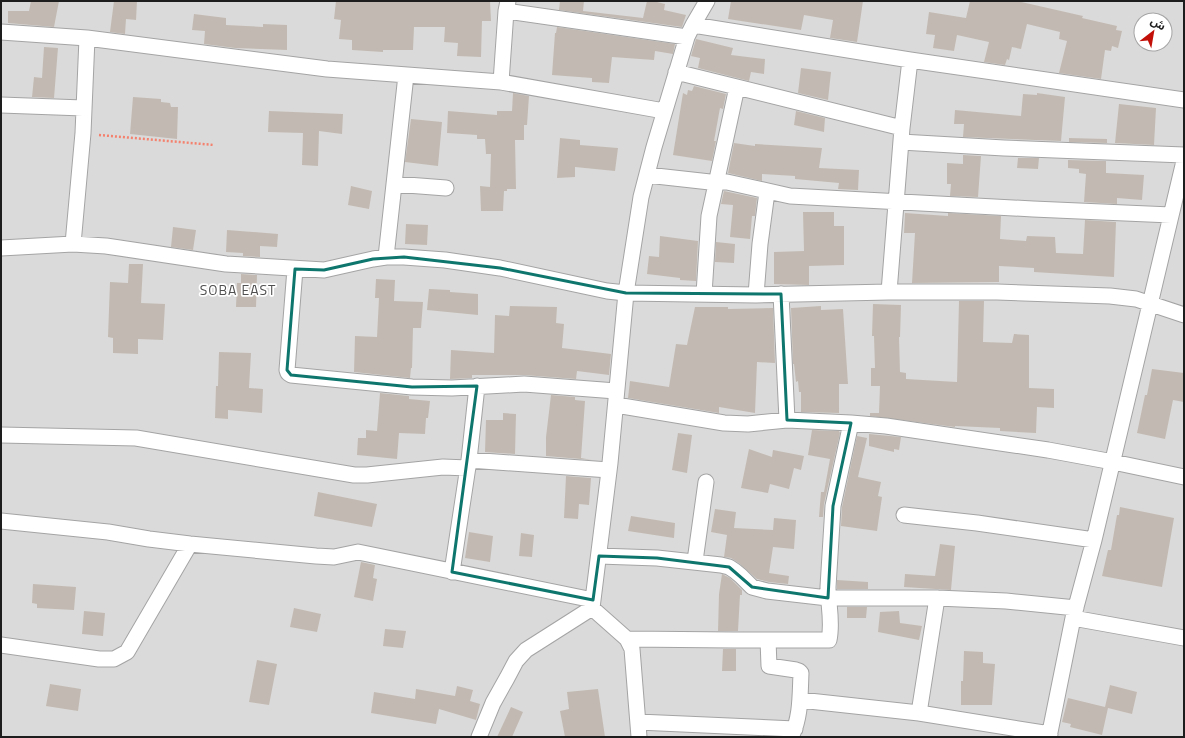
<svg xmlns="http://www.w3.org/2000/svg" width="1185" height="738" viewBox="0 0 1185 738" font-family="'Titillium Web','Noto Sans Arabic',sans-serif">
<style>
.residential{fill:#dbdada;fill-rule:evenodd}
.building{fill:#c2bab2}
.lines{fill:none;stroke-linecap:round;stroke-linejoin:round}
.street-casing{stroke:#a4a4a4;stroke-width:17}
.path{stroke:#f4816d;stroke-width:2.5;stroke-dasharray:2 2;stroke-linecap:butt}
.street{stroke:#fff;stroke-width:15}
.marked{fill:none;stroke:#0f766e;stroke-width:3;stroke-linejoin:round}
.labels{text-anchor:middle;stroke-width:3.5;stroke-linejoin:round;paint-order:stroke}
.quarter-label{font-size:14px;letter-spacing:1px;fill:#505050;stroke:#fff}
</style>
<rect width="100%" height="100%" fill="#eeeae3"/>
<path class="residential" d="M1,1H1184V737H1ZM1141,20H1165V44H1141Z"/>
<path class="building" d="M31,1H59L54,27L8,23V11H29Z
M114,1H137L136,20L126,19L125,34L110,32Z
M336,1H490L491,21H482L481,57L457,56L458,43L444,42L445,27H414L413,50H383V52L352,50V40L339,39L341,20L334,19Z
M560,1H584L583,11L643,18L647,1H653L665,4L664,10L686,15L682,27L559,10Z
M731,1L767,2V1H863L857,42L830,38L833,20L804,15L801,30L728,19Z
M970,1H1017L1083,16L1082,18L1117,26L1116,30L1122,31L1118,48L1112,46L1111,51L1105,50L1101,79L1059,73L1067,41L1059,39L1060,32L1027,24L1021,49L1012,47L1009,60L1007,59L1005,65L984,62L989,42L957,35L954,51L933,48L935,35L926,34L929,12L966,18Z
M194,14L226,18V25L263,27V24L287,25V50L235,48L204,44L205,31L192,30Z
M557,27L675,44L673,54L655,51L654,60L612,57L609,83L592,82V78L552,75L555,33H556Z
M696,39L733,48L731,55L765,59L764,74L751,72L749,81L698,68L700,58L691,56Z
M44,47L58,48L54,98L32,97L34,77L42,78Z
M801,68L831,72L828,100L798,93Z
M694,86L726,94L723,109L720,108L714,141H716L712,161L673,155L683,93L687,95L688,90L692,91Z
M513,93L529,96L527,125H524V140H515L516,189H507V191H504L503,211H481L480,186L490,187L491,154H486L485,139H477V135L447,133L448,111L497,115V111H512Z
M1037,93L1065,97L1061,141L963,137L964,124H954L955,110L1021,116L1023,94L1037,95Z
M133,97L161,99V102L170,103L171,107H178L177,139L130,134Z
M1119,104L1156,108L1154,145L1115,143Z
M269,111L343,114L342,134L319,131L318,166L302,165L303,133L268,132Z
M796,111L825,118L824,132L794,125Z
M411,119L442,122L438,166L405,162Z
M560,138L580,140V145L618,148L615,171L575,167V177L557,178Z
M1069,138L1107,139V143L1069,142Z
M734,143L755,146V144L822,148L819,168L859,170L858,190L838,189L839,183L795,179V176L762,174V181L728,173Z
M963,155L981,156L978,197L950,196L951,184H947V163L963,164Z
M1018,158H1039L1038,169L1017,168Z
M1068,160L1106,161V173L1144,175L1142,200L1117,198V204L1084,202L1086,174L1079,173V169L1068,168Z
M351,186L372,191L369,209L348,205Z
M724,191L757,198L755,216H752L750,239L730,237L733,205L721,204Z
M803,212H834V226H844V265L809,266V285L774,284V252L804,251Z
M905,213L948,216V213L1001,216L1000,239L1026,241L1027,236L1055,237L1056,253L1083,254L1085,220L1116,222L1114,277L1034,272V268L999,266V282L912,283L915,233H904Z
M406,224L428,225L427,245L405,244Z
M173,227L196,230L193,250L171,247Z
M227,230L278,234L277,247L260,246V257L243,256V253L226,252Z
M660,236L698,241L696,281L680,280V278L647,274L649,256L659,257Z
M716,242L735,244L734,263L715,262Z
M129,264H143L141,303L165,304L163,340L138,339V354L113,353V338L108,337L110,282L128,283Z
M241,274L257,275L256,307H236L237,283H241Z
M376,279L395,280L394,301L423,302L421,328H413L412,368H411L410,378L354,372L355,336L377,337L379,298H375Z
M429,289L450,290V292L478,294V315L427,310Z
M959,301H984L983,342L1012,343L1014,334L1029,335V388L1054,389V408L1037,407L1036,433L1000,431V428L955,426V427L870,416V413H879L880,386H871V368H875L874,336H872L873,304L901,305L900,337H899L900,372L906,373V379L957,382Z
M510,306L557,307L556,323L564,324L562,348L611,354L609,375L577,371L576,379L524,375H472V378L450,379L451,350L494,353L495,315L509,316Z
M821,306V310L843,309L848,384H839V413L801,412V392H799L798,381L796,382L794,364H793L791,308Z
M695,307H728V309L773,308L775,363L757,362L755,413L719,407V413L628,398L630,381L669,387L676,344L687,345Z
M219,352L251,353L249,388L263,389L262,413L228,410V419L215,418L216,386H218Z
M1152,369L1184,373V402L1173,400L1165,439L1137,433L1145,395H1147Z
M380,393L409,396V399L430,401L428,418H426L425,434L399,433L397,459L357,455L358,438H366V430L377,431Z
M551,395L575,397V400L585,401L581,458L592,460L546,456V437Z
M503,413L516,414L515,454L485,452L486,420H503Z
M812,430L839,431L840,433L824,504L823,517H819L821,492H824L830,459L808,455Z
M678,433L692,435L687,473L672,470Z
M869,434L901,437L899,450L894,449V452L869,446Z
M857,436L867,438L858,477L881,482L878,496L882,497L877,531L841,526L842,507Z
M749,449L772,457L773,450L804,456L801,470L794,468L789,489L770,484L768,493L741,488Z
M566,476L591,478L589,505L579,504L578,519L564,518Z
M318,492L377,504L372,527L314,516Z
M1120,507L1174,518L1162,587L1102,576L1108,550H1111L1117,515H1119Z
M715,509L736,512L734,528L773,530L774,518L796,520L794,549L773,547L769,573L789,576L788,584L769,582L757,579L740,564L731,558L724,557L727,535L711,532Z
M631,516L675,523L674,538L628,531Z
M469,532L493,536L490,562L465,558Z
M521,533L534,535L532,557L519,556Z
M940,544L955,546L951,590L904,587L905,574L935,576Z
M361,562L375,565L373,578L377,579L373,601L354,597Z
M722,574L730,578L742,590V595H740L738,631H718L719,594Z
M837,580L868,582V589H837Z
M33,584L76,587L74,610L37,608V604L32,603Z
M847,607H867L866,618H847Z
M294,608L321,614L317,632L290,627Z
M84,611L105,613L103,636L82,634Z
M899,611L900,623L922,626L919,640L878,632L880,612Z
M385,629L406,631L403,648L383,646Z
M723,649H736V671H722Z
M964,651L983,652V663L995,664L992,705H961V681H963Z
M257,660L277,664L269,705L249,702Z
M50,684L81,689L78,711L46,706Z
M1110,685L1137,692L1132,714L1108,708L1102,735L1070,727L1071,724L1062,722L1068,698L1105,707Z
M457,686L473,690L470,701L480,704L476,720L439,709L436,724L371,713L374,692L415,699L416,689L455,696Z
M598,689L605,737H565L560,711L569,709L567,692Z
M511,707L523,712L512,737H497Z"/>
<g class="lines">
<defs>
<path id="street" d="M506,11L687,37
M693,25L910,60L1184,100
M1,32L87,38L327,69L501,82L664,111
M676,72L902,128
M501,82L506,11L508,1
M1,105L83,108
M901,142L1004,148L1184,155
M647,175L710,182H727L790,196L1033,209L1171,215
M394,184L446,188
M73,244L83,133L87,38
M1,248L73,244L106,246L226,264L324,270L373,259L386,257H404L445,260L500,268L607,291L626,293L756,295L889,292H997L1110,296L1136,299L1184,315
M386,257L406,75
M295,269L287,370L288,373L291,375L412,387L452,388L524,384L616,391
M889,292L902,128L910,60
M704,294L709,216L737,87
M781,294L787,420
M756,295L760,244L767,192
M616,405L724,423L748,424L787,420L851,423L886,426L1048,450L1113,462L1184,477
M1,435L136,438L354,475H367L443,467L468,468
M469,460L609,470
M904,515L977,523L1094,540
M1,521L108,532L149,539L190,544L316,556L334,557L358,552L593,600
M599,556L657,558L721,565L729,567L735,571L741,576L752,587L767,591L828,598H937L1006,601L1076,608
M695,561L706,482
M452,572L469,460L477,386
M1073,618L1184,638
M627,639L734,640H829C833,622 828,604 828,587L833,506L851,423
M768,640L769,666L796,670L799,671L801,673C800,694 801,718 791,737
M1,645L99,659H114L127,652L190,544
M800,700L919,713L1050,734
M919,713L937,598
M638,722L795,729
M479,737L493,703L507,678L516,661L526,650L592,608
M639,737L632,649L627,639L592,608L610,463L626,293L641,197L654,147L687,37L693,25L707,1
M1049,737L1073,618L1094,540L1184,161"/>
</defs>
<use href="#street" class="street-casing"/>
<path class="path" d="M99,135L214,145"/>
<use href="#street" class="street"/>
</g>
<path class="marked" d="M404,257L500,268L626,293L781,294L787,420L851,423L833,506L828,598L752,587L729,567L657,558L599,556L593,600L452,572L477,386L412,387L291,375L287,370L295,269L324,270L373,259Z"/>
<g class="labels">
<g class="quarter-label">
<text x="238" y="295">SOBA EAST</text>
</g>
</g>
<rect width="1185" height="738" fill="none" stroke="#1d1d1d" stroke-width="4"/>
<g transform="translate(1153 32) rotate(31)"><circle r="19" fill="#ffffff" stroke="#a5a5a5"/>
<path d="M0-3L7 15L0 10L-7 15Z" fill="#c21008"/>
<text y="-6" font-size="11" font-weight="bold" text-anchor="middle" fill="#1d1d1d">ش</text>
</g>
</svg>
